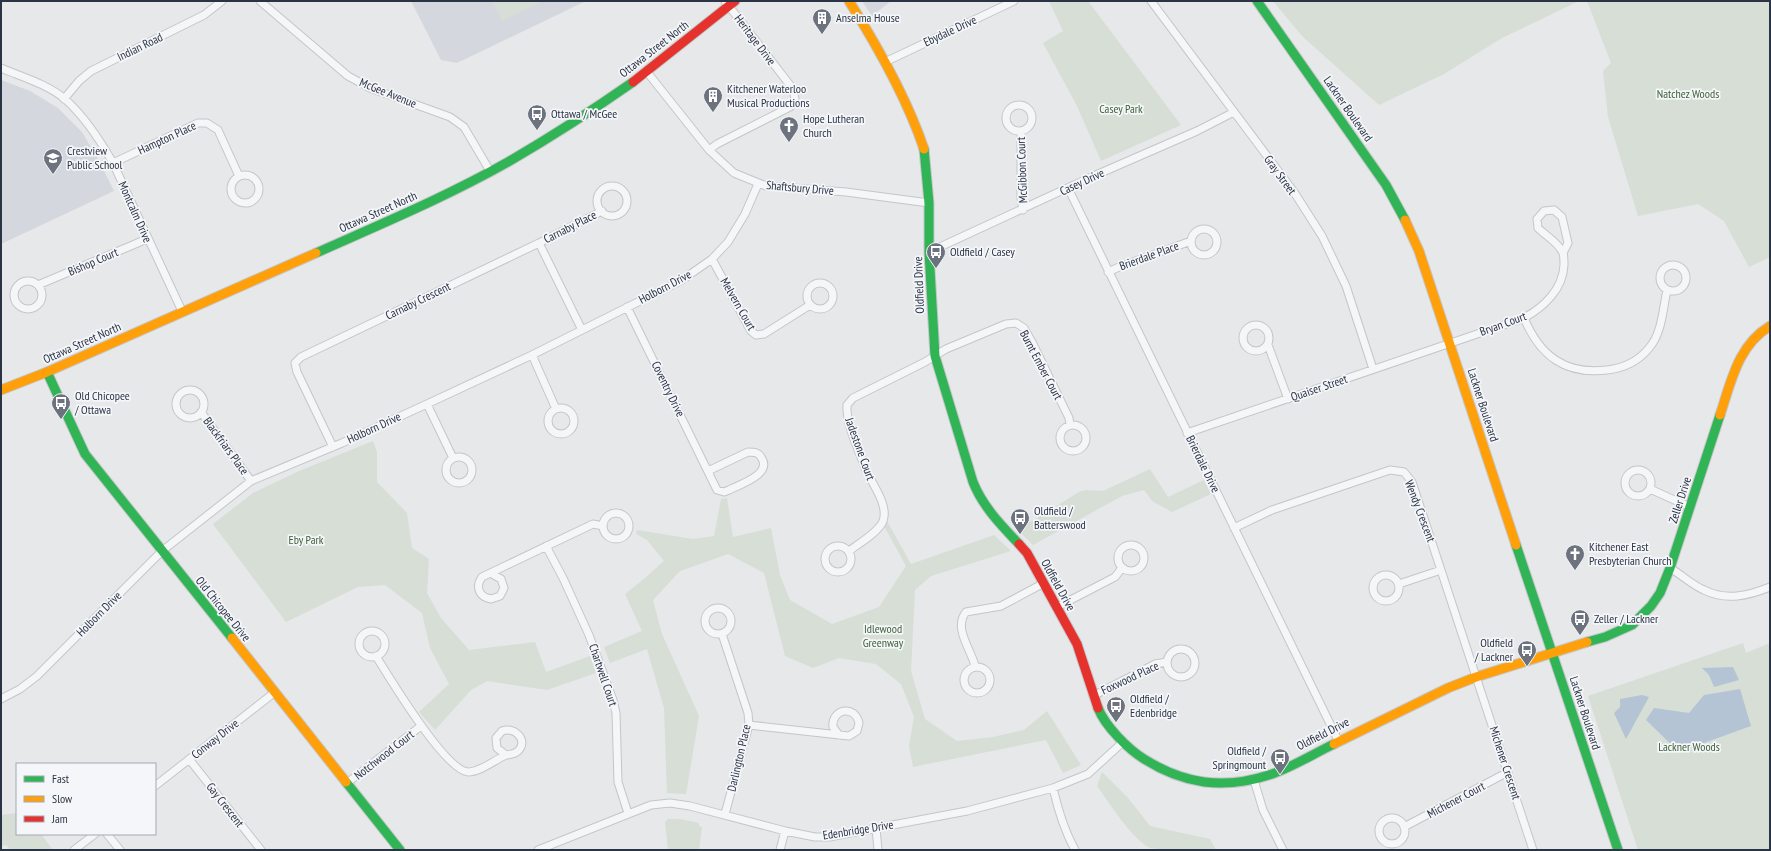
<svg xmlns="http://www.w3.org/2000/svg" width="1771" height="851" viewBox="0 0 1771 851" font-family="'PT Sans Narrow',sans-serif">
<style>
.built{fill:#d4d7dd}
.green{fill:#d6ded6}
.water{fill:#b4c4d5}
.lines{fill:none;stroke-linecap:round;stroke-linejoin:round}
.street-casing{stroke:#c4c6c8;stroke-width:9}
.fast-casing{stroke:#c4c6c8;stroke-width:11}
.slow-casing{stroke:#c4c6c8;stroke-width:11}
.jam-casing{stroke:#c4c6c8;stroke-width:11}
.street{stroke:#f5f6f7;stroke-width:7}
.fast{stroke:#30b455;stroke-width:9}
.slow{stroke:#ff9f0a;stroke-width:9}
.jam{stroke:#e5322d;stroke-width:9}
.labels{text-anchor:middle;stroke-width:3.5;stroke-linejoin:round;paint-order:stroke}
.poi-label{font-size:12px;fill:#2b3445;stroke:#f4f6f9;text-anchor:start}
.street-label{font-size:12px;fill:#2b3445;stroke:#f4f6f9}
.park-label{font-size:12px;fill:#3f6138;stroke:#f4f6f9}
</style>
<rect width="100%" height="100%" fill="#e6e8ea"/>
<path class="built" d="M411,1H586L457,63L441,60Z
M862,1H891L872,16Z
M1,80L30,91L58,108L82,132L98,159L114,191L1,244Z"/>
<path class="green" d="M492,1H543L502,21Z
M1049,1H1088L1181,125L1101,161L1077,106L1043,43L1063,31Z
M1273,1H1579L1502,38L1444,74L1379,105L1302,36Z
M1587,1H1770V257L1749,267L1724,221L1698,204L1638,216L1608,117L1603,71L1611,63Z
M373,441L377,452V482L407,513L412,548L429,559L427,593L441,618L469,650L535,642L546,672L590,656L596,673L547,690L487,681L471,690L435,730L419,712L449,684L430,648L422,613L385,585L358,587L286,622L213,524L253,493L299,471Z
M1150,469L1168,497L1204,480L1211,494L1172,512L1152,501L1144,490L1122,496L1033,545L1015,527L1034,520L1079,492L1086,490L1103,491Z
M727,498L733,537L771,528L780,575L790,600L832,624L879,607L906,566L884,526L887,521L911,564L994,535L1011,551L931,576L915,590L911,671L925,719L957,741L993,737L1024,730L1047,711L1081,765L1063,773L1046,740L913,767L909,746L914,717L901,684L876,664L839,658L813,668L785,656L764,573L728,554L680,571L653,600L662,634L699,716L686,794L667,793L664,708L647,649L610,663L604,647L642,631L625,594L645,578L664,561L647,540L636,534L637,530L693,539L714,536L721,499Z
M1743,643L1746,653L1770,643V850H1638L1588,696Z
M1102,772L1129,799L1150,826L1210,839L1216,850C1205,850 1156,851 1148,847C1129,835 1111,805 1097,786Z
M17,813V834H41L53,850H10L6,845L1,846V815Z
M667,819H680L699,823V826L702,827L699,850H668L665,821H667Z"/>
<path class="water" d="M1733,667L1739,680L1714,687L1709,675L1702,668Z
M1740,689L1751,726L1679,752L1646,720L1654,708L1689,713L1704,695Z
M1642,695L1649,697L1626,739L1614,713L1620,707V699Z"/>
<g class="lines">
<defs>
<path id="street" d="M260,1L348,76L370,88L450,117L464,127L490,171
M1151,1L1294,192L1322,236L1346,286L1373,369
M885,62L1014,1
M1,68C22,77 47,84 65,99C85,117 100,140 113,163L182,311
M647,72L709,150L734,173L766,186L846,192L929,203
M64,99L79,81L91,71L204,15L222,1
M1006 118a13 13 0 1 1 26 0a13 13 0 1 1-26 0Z
M1021,131V198L1023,210
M709,150L717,144L790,107L795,99L793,89L725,1
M113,163L198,123H207L218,130L239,176
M231 189a14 14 0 1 1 28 0a14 14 0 1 1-28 0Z
M597 201a15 15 0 1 1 30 0a15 15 0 1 1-30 0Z
M1068,188L1338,740
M1191 242a13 13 0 1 1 26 0a13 13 0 1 1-26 0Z
M539,243L602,211
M929,252L1089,178L1197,131L1234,112
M712,259L751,331L756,335L764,334L810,305
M1660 278a13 13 0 1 1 26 0a13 13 0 1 1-26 0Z
M1108,272L1119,267L1191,241
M14 295a14 14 0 1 1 28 0a14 14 0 1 1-28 0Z
M807 296a13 13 0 1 1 26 0a13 13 0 1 1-26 0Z
M38,285L147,239
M627,307L717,490L724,492L729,490C741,484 773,474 761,457C758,452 754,452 748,452L708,471
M1524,318C1540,356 1565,375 1607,370C1624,368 1638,362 1649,348C1662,334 1663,308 1667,290
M1243 338a13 13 0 1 1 26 0a13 13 0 1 1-26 0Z
M1268,345L1288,399
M532,355L556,409
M176 404a14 14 0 1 1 28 0a14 14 0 1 1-28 0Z
M427,404L453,458
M548 421a13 13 0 1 1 26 0a13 13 0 1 1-26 0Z
M201,412L251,481
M1060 438a13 13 0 1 1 26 0a13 13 0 1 1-26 0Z
M1187,433L1524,318C1544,307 1563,289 1564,265C1564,261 1564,256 1563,253C1558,242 1546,236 1538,228L1537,219L1544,211L1554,210L1562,217L1568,243L1563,253
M333,447L297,372L295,363L301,357L539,243L582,330
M446 470a13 13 0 1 1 26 0a13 13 0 1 1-26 0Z
M1625 483a13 13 0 1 1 26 0a13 13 0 1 1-26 0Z
M1650,489L1690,507
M603 526a13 13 0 1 1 26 0a13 13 0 1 1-26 0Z
M1234,528L1272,510L1390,470L1404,472L1412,482L1533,850
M1118 558a13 13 0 1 1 26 0a13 13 0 1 1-26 0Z
M825 559a13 13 0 1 1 26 0a13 13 0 1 1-26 0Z
M546,546L563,578L589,635L613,700L616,713L618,782L628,813
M849,551C858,544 879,532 883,521C889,505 872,484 866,470C859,451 846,425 847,405L853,398L925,362L946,349L1006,324L1016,323L1024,328L1033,344L1069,418L1070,425
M1670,568C1682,575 1692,585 1704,590C1726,601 1748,596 1770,587
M492,574L501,579L504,588L500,596L491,599C479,597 475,587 482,577L593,524L603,526
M1373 588a13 13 0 1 1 26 0a13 13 0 1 1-26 0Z
M1399,584L1441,570
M1057,607L1115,577L1122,568
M705 621a13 13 0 1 1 26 0a13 13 0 1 1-26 0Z
M359 644a13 13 0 1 1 26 0a13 13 0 1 1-26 0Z
M722,634L748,713L749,725L725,814
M1167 663a14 14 0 1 1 28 0a14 14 0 1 1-28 0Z
M376,656C389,677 445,770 468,772C480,772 493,761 504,756C508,754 514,755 518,751C529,740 514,726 502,731L496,738L497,748L506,755
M975,666C971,649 953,628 966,612L1001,606L1044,583
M964 680a13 13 0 1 1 26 0a13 13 0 1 1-26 0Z
M1093,696L1155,664L1167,662
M1,699L20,689L37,676L162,551L251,481L342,443L427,404L532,355L682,280L712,259L728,242L745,214L758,184
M749,725L849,736L857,731L859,723C855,704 831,709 833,727L839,735
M189,759L261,850
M1254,780L1263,810L1283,850
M347,783L421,726
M155,786L275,692
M1053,788C1058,810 1064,830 1075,850
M1379 831a13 13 0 1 1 26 0a13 13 0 1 1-26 0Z
M1404,827L1508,772
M876,828L878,850
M107,834L120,850
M74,850L95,834
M538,850L651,805L670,803L690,806L785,831L815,837H829L967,811L1053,788L1088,774L1123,742
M780,850L785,831"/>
<path id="fast" d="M1257,1L1386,185L1405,220
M924,149L929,203V252L935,356L973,482C983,507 1001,525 1019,544
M316,253C381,224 446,197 508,162C551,137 593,110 633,82
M47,372L85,454L232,638
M1516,545L1618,850
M1587,642L1605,637L1632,625L1651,606L1660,593L1670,568L1720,415
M1098,708C1105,726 1128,749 1144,759C1184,784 1223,790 1269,775C1289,769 1315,753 1334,744
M346,782L400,850"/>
<path id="slow" d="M849,1C878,47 907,98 924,149
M1405,220L1419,251L1516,545
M1,390L47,372L316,253
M1720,415C1731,382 1738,345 1770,326
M232,638L346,782
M1334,744L1448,688L1476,677L1587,642"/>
<path id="jam" d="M633,82L735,1
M1019,544L1027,553L1077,644L1098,708"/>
</defs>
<use href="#street" class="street-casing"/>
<use href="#fast" class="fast-casing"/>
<use href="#slow" class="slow-casing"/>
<use href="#jam" class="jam-casing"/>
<use href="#street" class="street"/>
<use href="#fast" class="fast"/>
<use href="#slow" class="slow"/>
<use href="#jam" class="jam"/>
</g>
<defs>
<symbol id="building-pin" viewBox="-11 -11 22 30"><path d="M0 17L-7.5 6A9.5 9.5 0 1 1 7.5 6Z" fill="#6c737f" stroke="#f4f6f9"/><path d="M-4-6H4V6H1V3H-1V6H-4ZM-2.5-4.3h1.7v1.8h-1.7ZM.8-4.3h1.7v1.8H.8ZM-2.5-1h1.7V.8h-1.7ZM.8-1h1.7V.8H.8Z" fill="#fff"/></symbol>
<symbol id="bus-pin" viewBox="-11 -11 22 30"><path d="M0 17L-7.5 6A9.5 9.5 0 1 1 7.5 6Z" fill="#6c737f" stroke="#f4f6f9"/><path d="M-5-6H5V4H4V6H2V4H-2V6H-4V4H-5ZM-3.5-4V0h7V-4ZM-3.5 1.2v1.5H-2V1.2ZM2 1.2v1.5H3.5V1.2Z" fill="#fff"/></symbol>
<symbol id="church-pin" viewBox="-11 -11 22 30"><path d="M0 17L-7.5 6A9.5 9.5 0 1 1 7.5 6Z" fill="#6c737f" stroke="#f4f6f9"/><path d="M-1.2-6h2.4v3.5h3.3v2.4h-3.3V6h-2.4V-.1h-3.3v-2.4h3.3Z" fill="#fff"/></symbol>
<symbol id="school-pin" viewBox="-11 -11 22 30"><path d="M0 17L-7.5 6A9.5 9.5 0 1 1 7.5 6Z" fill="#6c737f" stroke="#f4f6f9"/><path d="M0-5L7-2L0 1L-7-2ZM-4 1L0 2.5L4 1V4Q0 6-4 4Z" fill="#fff"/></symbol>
</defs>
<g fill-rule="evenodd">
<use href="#building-pin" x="811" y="7" width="22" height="30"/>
<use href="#building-pin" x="702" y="85" width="22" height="30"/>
<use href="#bus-pin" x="526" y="103" width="22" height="30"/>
<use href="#church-pin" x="778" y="115" width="22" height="30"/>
<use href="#school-pin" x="42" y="147" width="22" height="30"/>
<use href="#bus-pin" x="925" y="241" width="22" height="30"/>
<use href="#bus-pin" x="50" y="392" width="22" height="30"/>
<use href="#bus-pin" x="1009" y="507" width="22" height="30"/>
<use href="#church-pin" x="1564" y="543" width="22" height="30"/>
<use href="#bus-pin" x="1569" y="608" width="22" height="30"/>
<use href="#bus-pin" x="1516" y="639" width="22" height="30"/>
<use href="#bus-pin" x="1105" y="695" width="22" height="30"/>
<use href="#bus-pin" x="1269" y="747" width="22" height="30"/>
</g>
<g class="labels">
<g class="poi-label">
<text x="836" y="22">Anselma House</text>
<text x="727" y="93">Kitchener Waterloo<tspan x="727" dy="14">Musical Productions</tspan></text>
<text x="551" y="118">Ottawa / McGee</text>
<text x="803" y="123">Hope Lutheran<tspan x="803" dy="14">Church</tspan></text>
<text x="67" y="155">Crestview<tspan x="67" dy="14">Public School</tspan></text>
<text x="950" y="256">Oldfield / Casey</text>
<text x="75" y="400">Old Chicopee<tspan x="75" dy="14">/ Ottawa</tspan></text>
<text x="1034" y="515">Oldfield /<tspan x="1034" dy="14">Batterswood</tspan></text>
<text x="1589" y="551">Kitchener East<tspan x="1589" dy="14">Presbyterian Church</tspan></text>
<text x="1594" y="623">Zeller / Lackner</text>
<text x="1513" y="647" text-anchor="end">Oldfield<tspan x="1513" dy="14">/ Lackner</tspan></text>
<text x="1130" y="703">Oldfield /<tspan x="1130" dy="14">Edenbridge</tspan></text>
<text x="1266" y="755" text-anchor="end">Oldfield /<tspan x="1266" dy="14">Springmount</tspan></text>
</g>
<g class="street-label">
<text transform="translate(950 31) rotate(-25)" y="4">Ebydale Drive</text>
<text transform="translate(755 40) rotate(53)" y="4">Heritage Drive</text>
<text transform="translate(140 47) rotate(-26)" y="4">Indian Road</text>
<text transform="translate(654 49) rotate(-38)" y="4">Ottawa Street North</text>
<text transform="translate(388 93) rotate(22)" y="4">McGee Avenue</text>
<text transform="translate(1348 109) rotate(55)" y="4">Lackner Boulevard</text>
<text transform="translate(167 138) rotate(-25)" y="4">Hampton Place</text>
<text transform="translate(1022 170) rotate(-92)" y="4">McGibbon Court</text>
<text transform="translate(1280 175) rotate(54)" y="4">Gray Street</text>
<text transform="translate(1082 182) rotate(-25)" y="4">Casey Drive</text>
<text transform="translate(800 188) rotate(5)" y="4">Shaftsbury Drive</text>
<text transform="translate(135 212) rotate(66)" y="4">Montcalm Drive</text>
<text transform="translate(378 212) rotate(-24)" y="4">Ottawa Street North</text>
<text transform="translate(570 227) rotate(-27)" y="4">Carnaby Place</text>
<text transform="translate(1149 256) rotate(-20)" y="4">Brierdale Place</text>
<text transform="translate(93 262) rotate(-23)" y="4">Bishop Court</text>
<text transform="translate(919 285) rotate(-92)" y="4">Oldfield Drive</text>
<text transform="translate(665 287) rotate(-28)" y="4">Holborn Drive</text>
<text transform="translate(418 301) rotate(-26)" y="4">Carnaby Crescent</text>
<text transform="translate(738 304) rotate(60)" y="4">Melvern Court</text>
<text transform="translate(1503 324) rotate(-20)" y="4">Bryan Court</text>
<text transform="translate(82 343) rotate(-24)" y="4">Ottawa Street North</text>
<text transform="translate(1041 365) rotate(62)" y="4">Burnt Ember Court</text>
<text transform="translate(1319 388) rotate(-19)" y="4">Quaiser Street</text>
<text transform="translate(668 389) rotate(64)" y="4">Coventry Drive</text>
<text transform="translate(1483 405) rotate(72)" y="4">Lackner Boulevard</text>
<text transform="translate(374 428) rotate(-25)" y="4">Holborn Drive</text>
<text transform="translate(226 446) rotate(54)" y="4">Blackfriars Place</text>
<text transform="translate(860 449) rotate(70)" y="4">Jadestone Court</text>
<text transform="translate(1203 464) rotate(64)" y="4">Brierdale Drive</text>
<text transform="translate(1680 500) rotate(-72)" y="4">Zeller Drive</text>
<text transform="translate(1420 511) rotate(69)" y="4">Wendy Crescent</text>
<text transform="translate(1058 585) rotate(61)" y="4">Oldfield Drive</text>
<text transform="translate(223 609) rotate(51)" y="4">Old Chicopee Drive</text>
<text transform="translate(99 614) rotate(-45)" y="4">Holborn Drive</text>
<text transform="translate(603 675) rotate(71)" y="4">Chartwell Court</text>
<text transform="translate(1130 678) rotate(-25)" y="4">Foxwood Place</text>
<text transform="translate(1585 713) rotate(72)" y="4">Lackner Boulevard</text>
<text transform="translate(1323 734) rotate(-27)" y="4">Oldfield Drive</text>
<text transform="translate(215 739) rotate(-38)" y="4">Conway Drive</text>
<text transform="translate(384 755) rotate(-38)" y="4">Notchwood Court</text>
<text transform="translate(739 758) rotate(-77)" y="4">Darlington Place</text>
<text transform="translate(1505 763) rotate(72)" y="4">Michener Crescent</text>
<text transform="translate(1456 800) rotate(-28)" y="4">Michener Court</text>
<text transform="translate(225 805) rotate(52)" y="4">Gay Crescent</text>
<text transform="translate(858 830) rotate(-9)" y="4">Edenbridge Drive</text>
</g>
<g class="park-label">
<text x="1688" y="98">Natchez Woods</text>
<text x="1121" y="113">Casey Park</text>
<text x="306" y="544">Eby Park</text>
<text x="883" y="633">Idlewood<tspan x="883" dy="14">Greenway</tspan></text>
<text x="1689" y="751">Lackner Woods</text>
</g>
</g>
<rect width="1771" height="851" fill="none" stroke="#2b3445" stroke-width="4"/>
<rect x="16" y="763" width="140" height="72" fill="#f4f6f9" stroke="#a4a8b1"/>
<rect x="24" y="776" width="20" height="6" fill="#30b455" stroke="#a4a8b1"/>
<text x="52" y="783" font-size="12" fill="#2b3445">Fast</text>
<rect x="24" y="796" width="20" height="6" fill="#ff9f0a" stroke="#a4a8b1"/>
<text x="52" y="803" font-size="12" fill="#2b3445">Slow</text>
<rect x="24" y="816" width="20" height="6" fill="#e5322d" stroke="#a4a8b1"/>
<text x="52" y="823" font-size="12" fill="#2b3445">Jam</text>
</svg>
